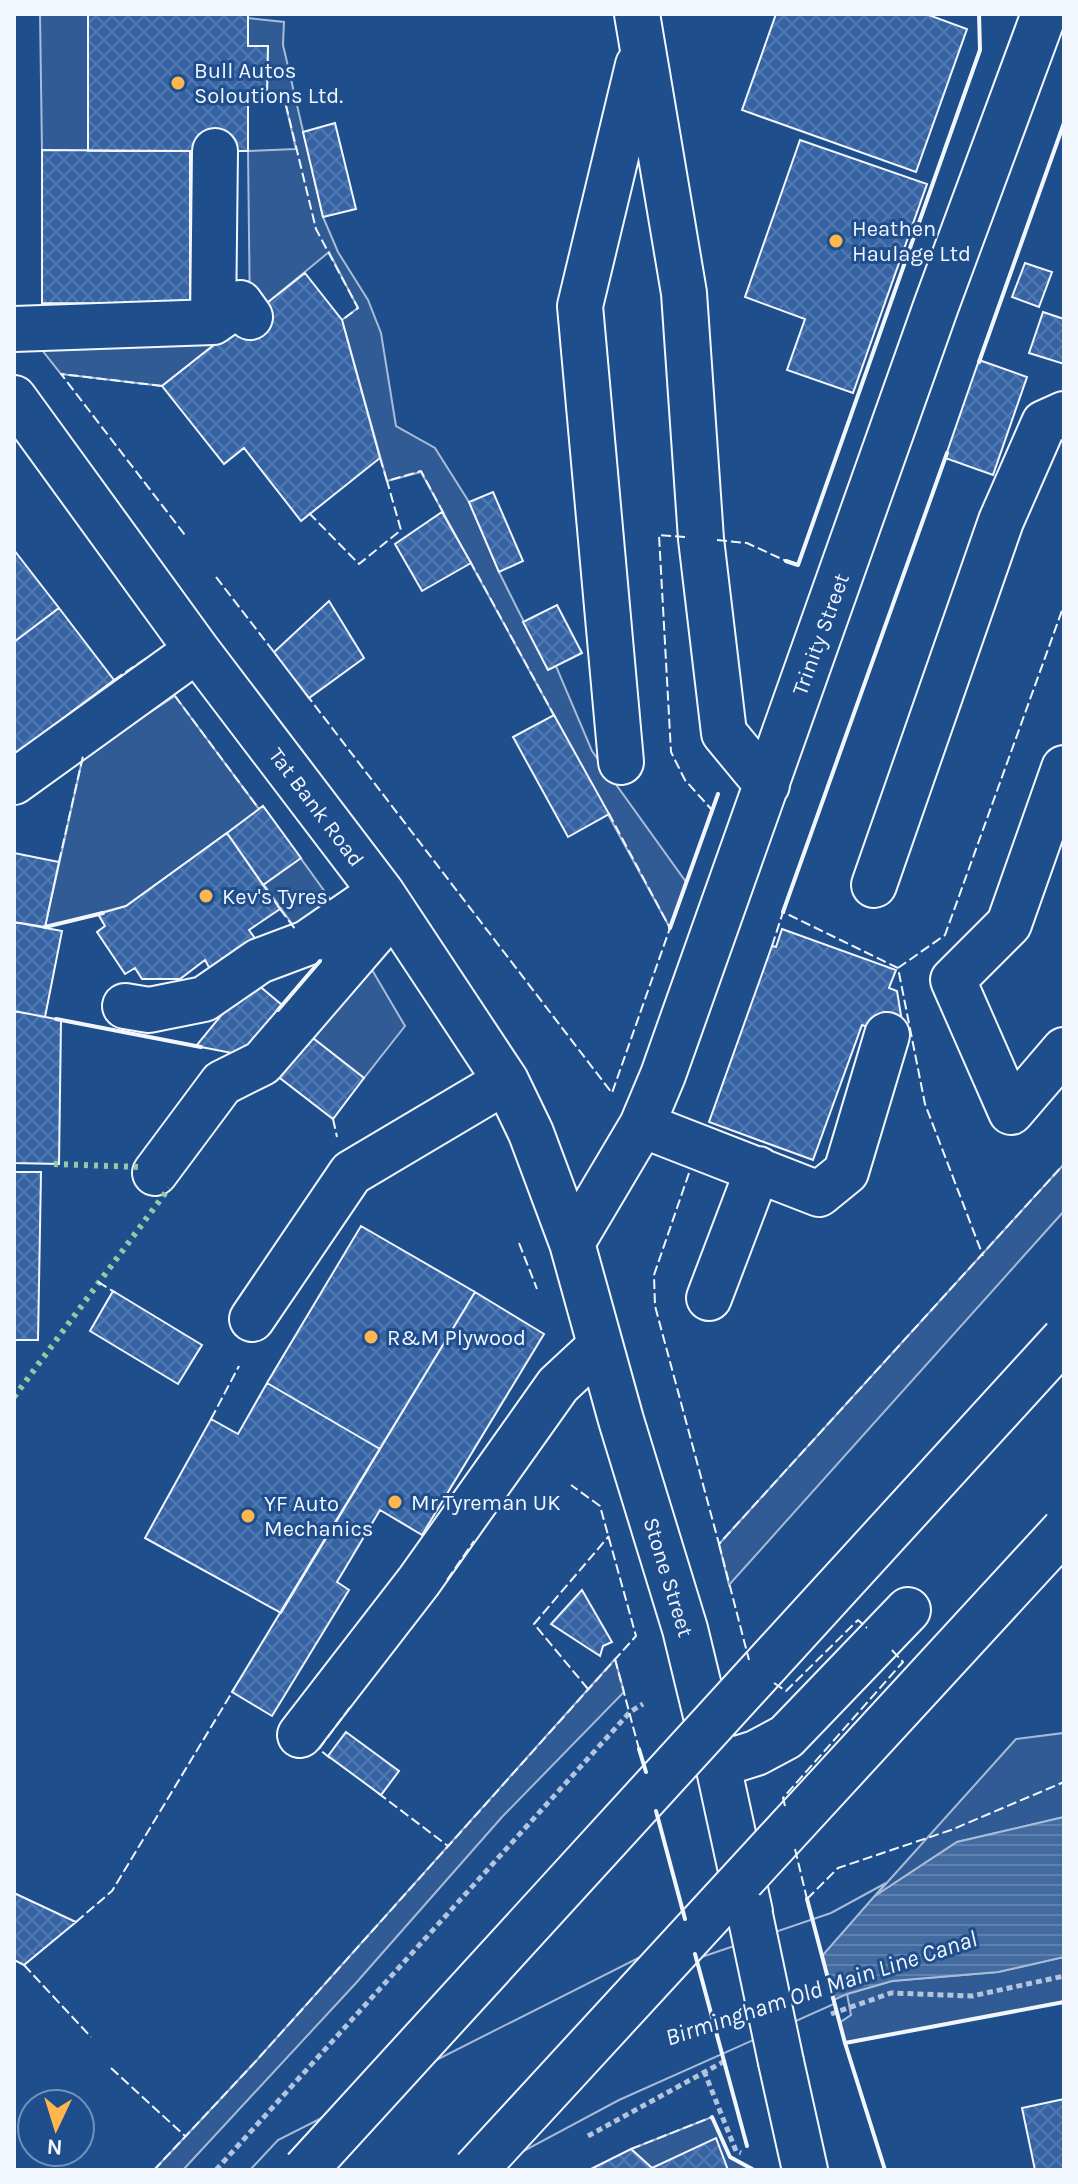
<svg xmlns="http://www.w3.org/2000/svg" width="1078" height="2184" viewBox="0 0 1078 2184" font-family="Karla,sans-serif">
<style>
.built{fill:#305b95;stroke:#a8bbd7;stroke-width:2}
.water{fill:url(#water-rules);stroke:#a8bbd7;stroke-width:2}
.pier{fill:#1f4e8c;stroke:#a8bbd7;stroke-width:2}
.building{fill:url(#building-cross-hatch);stroke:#f2f6ff;stroke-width:2}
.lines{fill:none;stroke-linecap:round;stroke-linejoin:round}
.minor-casing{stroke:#f2f6ff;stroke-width:48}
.path{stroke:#b3c4dc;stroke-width:5;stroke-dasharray:6 4;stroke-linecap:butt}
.minor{stroke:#1f4e8c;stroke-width:44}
.minor-bridge-casing{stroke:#f2f6ff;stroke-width:48;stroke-linecap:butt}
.highway-bridge-casing{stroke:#f2f6ff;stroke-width:48;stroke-linecap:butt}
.minor-bridge{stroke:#1f4e8c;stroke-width:44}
.highway-bridge{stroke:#1f4e8c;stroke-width:44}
.hedge{stroke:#97c8a6;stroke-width:6;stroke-dasharray:4 6;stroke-linecap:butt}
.fence{stroke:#f2f6ff;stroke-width:2;stroke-dasharray:10 4;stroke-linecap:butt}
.wall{stroke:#f2f6ff;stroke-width:4}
.poi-dot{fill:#ffb74d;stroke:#1f4e8c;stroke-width:3}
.labels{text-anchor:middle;stroke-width:6;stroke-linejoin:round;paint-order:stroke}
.poi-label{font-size:22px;fill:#f2f6ff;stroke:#1f4e8c;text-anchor:start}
.street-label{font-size:22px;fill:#f2f6ff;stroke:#1f4e8c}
.water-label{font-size:24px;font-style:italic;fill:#f2f6ff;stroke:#1f4e8c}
</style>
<defs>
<pattern id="water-rules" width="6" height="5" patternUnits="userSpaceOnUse" patternTransform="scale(2)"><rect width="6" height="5" fill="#446ba0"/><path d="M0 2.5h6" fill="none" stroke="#5f81ae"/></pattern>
<pattern id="building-cross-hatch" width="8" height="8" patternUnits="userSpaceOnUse" patternTransform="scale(2)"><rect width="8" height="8" fill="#3563a3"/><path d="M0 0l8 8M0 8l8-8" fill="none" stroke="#537ab1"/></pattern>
</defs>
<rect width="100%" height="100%" fill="#1f4e8c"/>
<path class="built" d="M40,14H88V151L42,150Z
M248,18L284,22L283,45L323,217L338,252L368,300L381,333L396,426L435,448L469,502L499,572L548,670L556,666L592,751L686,882L670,928L421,472L387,481L342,320L358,308L329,252L250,317L248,151L296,149L283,93H267L268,46H248Z
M220,340L162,386L61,374L38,345Z
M175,696L259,809L263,806L338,910L300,935L227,833L126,906L45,927L83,756Z
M368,963L405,1026L364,1078L309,1035Z
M1064,1164V1211L729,1585L719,1544Z
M615,1659L624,1692L502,1817L356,1983L183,2170H154L256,2061Z
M1064,1733V1817L957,1842L875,1896L1016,1739Z
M1064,1957V2002L845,2043L839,2023L851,2015L847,1994L892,1981L998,1972Z
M712,2117L730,2157L754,2170L652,2168L631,2149Z"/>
<path class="water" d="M1064,1817V1957L998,1972L892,1981L847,1994L617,2096L254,2170L694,1964L833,1916L875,1896L957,1842Z"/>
<path class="pier" d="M886,1883L822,1956L834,2004L619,2100L488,2170H250L278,2140L650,1952L693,1960L831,1913Z"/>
<path class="building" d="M88,14H248V46H268L267,93L248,92V151H88Z
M776,14H926L967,29L916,172L742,110Z
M335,123L356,209L323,217L303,132Z
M800,140L927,184L853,393L787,370L805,319L745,297Z
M42,150L190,151V304L42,303Z
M1025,263L1052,272L1039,307L1012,297Z
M305,273L342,320L380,458L301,521L244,448L224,464L162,386Z
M1043,312L1064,319V364L1029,353Z
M979,360L1027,377L993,475L945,458Z
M493,492L523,561L499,572L469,502Z
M442,512L471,563L422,591L395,544Z
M14,550L59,608L14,642Z
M329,601L364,658L309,698L274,652Z
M557,605L582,653L548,670L523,622Z
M59,608L114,680L14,755V642Z
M554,715L609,814L568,837L513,737Z
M263,806L301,858L263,885L227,833Z
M227,833L280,909L249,930L259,944L214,976L205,960L180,979H142L135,968L125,974L97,932L105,926L98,914L126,906Z
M14,853L59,862L45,927L14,922Z
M14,922L62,931L45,1017L14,1011Z
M782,929L896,970L889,988L897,991L905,1040L862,1025L813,1160L709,1122L772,946L776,947Z
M251,979L282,1005L242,1055L196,1046Z
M14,1011L61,1020L59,1164L14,1163Z
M309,1035L364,1078L333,1119L276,1075Z
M14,1172H41L38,1340H14Z
M361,1226L475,1292L380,1449L267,1383Z
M113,1291L202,1345L178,1384L90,1331Z
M475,1292L544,1334L422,1535L380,1510L337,1582L349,1590L272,1716L232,1692Z
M267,1383L380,1449L281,1613L145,1538L211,1419L238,1434Z
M582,1590L612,1642L603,1646L600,1656L551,1624Z
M346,1732L399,1771L381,1795L328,1756Z
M14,1893L76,1922L24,1965L14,1960Z
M1064,2099V2170H1035L1022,2108Z
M716,2138L728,2170H589L631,2149L652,2168Z"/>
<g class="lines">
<defs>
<path id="minor" d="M637,14L684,293L701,539L724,733L767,785
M213,322L215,151
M14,329L213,322L240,303L250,317
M14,398L197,650L381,892L506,1081L531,1133L572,1243L621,1420L685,1629L718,1765L750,1912
M621,762L580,306L638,65
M1064,768L1009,924L953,980L1011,1112L1064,1050
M14,782L197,650
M874,885L1001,521L1044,423L1064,414
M125,1006L149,1010L204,999L259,961L307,943L381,892
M642,1125L819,1194L846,1172L887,1035
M155,1173L222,1083L262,1063L393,911
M572,1243L642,1125L663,1075L936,306L1044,14
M709,1298L758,1169
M252,1319L351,1173L506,1081
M300,1735L419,1581L558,1385L600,1346
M718,1765L756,1753L786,1737L908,1610
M781,2062L805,2170"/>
</defs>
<use href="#minor" class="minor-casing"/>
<path class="path" d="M831,2014L891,1993L972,1996L1064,1976
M704,2071L736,2151L741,2153
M588,2136L723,2062
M216,2170L630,1712L643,1704"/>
<use href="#minor" class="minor"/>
<defs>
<path id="minor-bridge" d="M750,1915L781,2062"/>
<path id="highway-bridge" d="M305,2170L1064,1339
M475,2170L1064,1530"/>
</defs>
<use href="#minor-bridge" class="minor-bridge-casing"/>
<use href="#highway-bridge" class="highway-bridge-casing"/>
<use href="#minor-bridge" class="minor-bridge"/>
<use href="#highway-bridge" class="highway-bridge"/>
<path class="hedge" d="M54,1164L139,1167
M14,1397L169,1188"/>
<path class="fence" d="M267,93H283L316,229L358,308L342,320
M162,386L61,374L185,535
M380,458L387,481L421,471L445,516
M309,513L359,564L401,530L387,481
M685,537L659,535L671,752L685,780L712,810
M717,540L747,543L786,561
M470,561L556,719
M216,577L277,656
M114,680L148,657
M306,694L612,1093L670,928L607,810
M175,696L259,809
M59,862L83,756
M280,909L295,929
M772,946L783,912L898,968L925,1104L983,1256
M898,968L945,935L1064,605
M333,1119L337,1137
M689,1173L654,1275L655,1306L719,1544L1064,1164
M519,1243L537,1289
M98,1282L116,1293
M211,1419L239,1366
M719,1544L749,1660
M447,1580L474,1541
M615,1659L639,1749
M774,1683L786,1691L858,1620L867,1628
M588,1689L534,1624L609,1536
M330,1758L319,1749L351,1706
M378,1793L448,1846
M785,1806L783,1798L903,1662L891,1649
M795,1849L807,1899
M807,1899L838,1868L951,1830L1064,1782
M76,1922L112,1891L234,1689
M24,1965L91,2037
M111,2068L185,2136
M631,2149L712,2117
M154,2170L256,2061L636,1636L600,1506L571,1485"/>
<path class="wall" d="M979,362L1064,123
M786,561L798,565L980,50L979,14
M783,912L947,453
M45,927L103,913
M670,928L718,794
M278,1010L320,961
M56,1019L201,1047
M639,1749L646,1772
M656,1811L685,1919
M807,1899L845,2043L885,2170
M695,1954L747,2146
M845,2043L1064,2002
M712,2117L730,2157L754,2170"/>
</g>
<g class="poi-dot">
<circle cx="178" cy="83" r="8"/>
<circle cx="836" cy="241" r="8"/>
<circle cx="206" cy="896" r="8"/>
<circle cx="371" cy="1337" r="8"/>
<circle cx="395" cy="1502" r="8"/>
<circle cx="248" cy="1516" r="8"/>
</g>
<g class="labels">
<g class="poi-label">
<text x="194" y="78">Bull Autos<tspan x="194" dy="25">Soloutions Ltd.</tspan></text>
<text x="852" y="236">Heathen<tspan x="852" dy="25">Haulage Ltd</tspan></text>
<text x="222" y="904">Kev's Tyres</text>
<text x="387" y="1345">R&amp;M Plywood</text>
<text x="411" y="1510">Mr Tyreman UK</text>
<text x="264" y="1511">YF Auto<tspan x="264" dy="25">Mechanics</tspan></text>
</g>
<g class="street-label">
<text transform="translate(820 634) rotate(-70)" y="8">Trinity Street</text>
<text transform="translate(317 807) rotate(53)" y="8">Tat Bank Road</text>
<text transform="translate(669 1577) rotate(73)" y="8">Stone Street</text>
</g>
<g class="water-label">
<text transform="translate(821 1988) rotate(-18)" y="8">Birmingham Old Main Line Canal</text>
</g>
</g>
<rect width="1078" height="2184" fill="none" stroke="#f2f6ff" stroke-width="32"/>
<g transform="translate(56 2128) rotate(184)"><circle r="38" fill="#1f4e8c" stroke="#7391ba" stroke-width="2"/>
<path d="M0-6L14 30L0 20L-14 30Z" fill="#ffb74d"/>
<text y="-12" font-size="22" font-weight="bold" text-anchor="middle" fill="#f2f6ff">N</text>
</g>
</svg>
